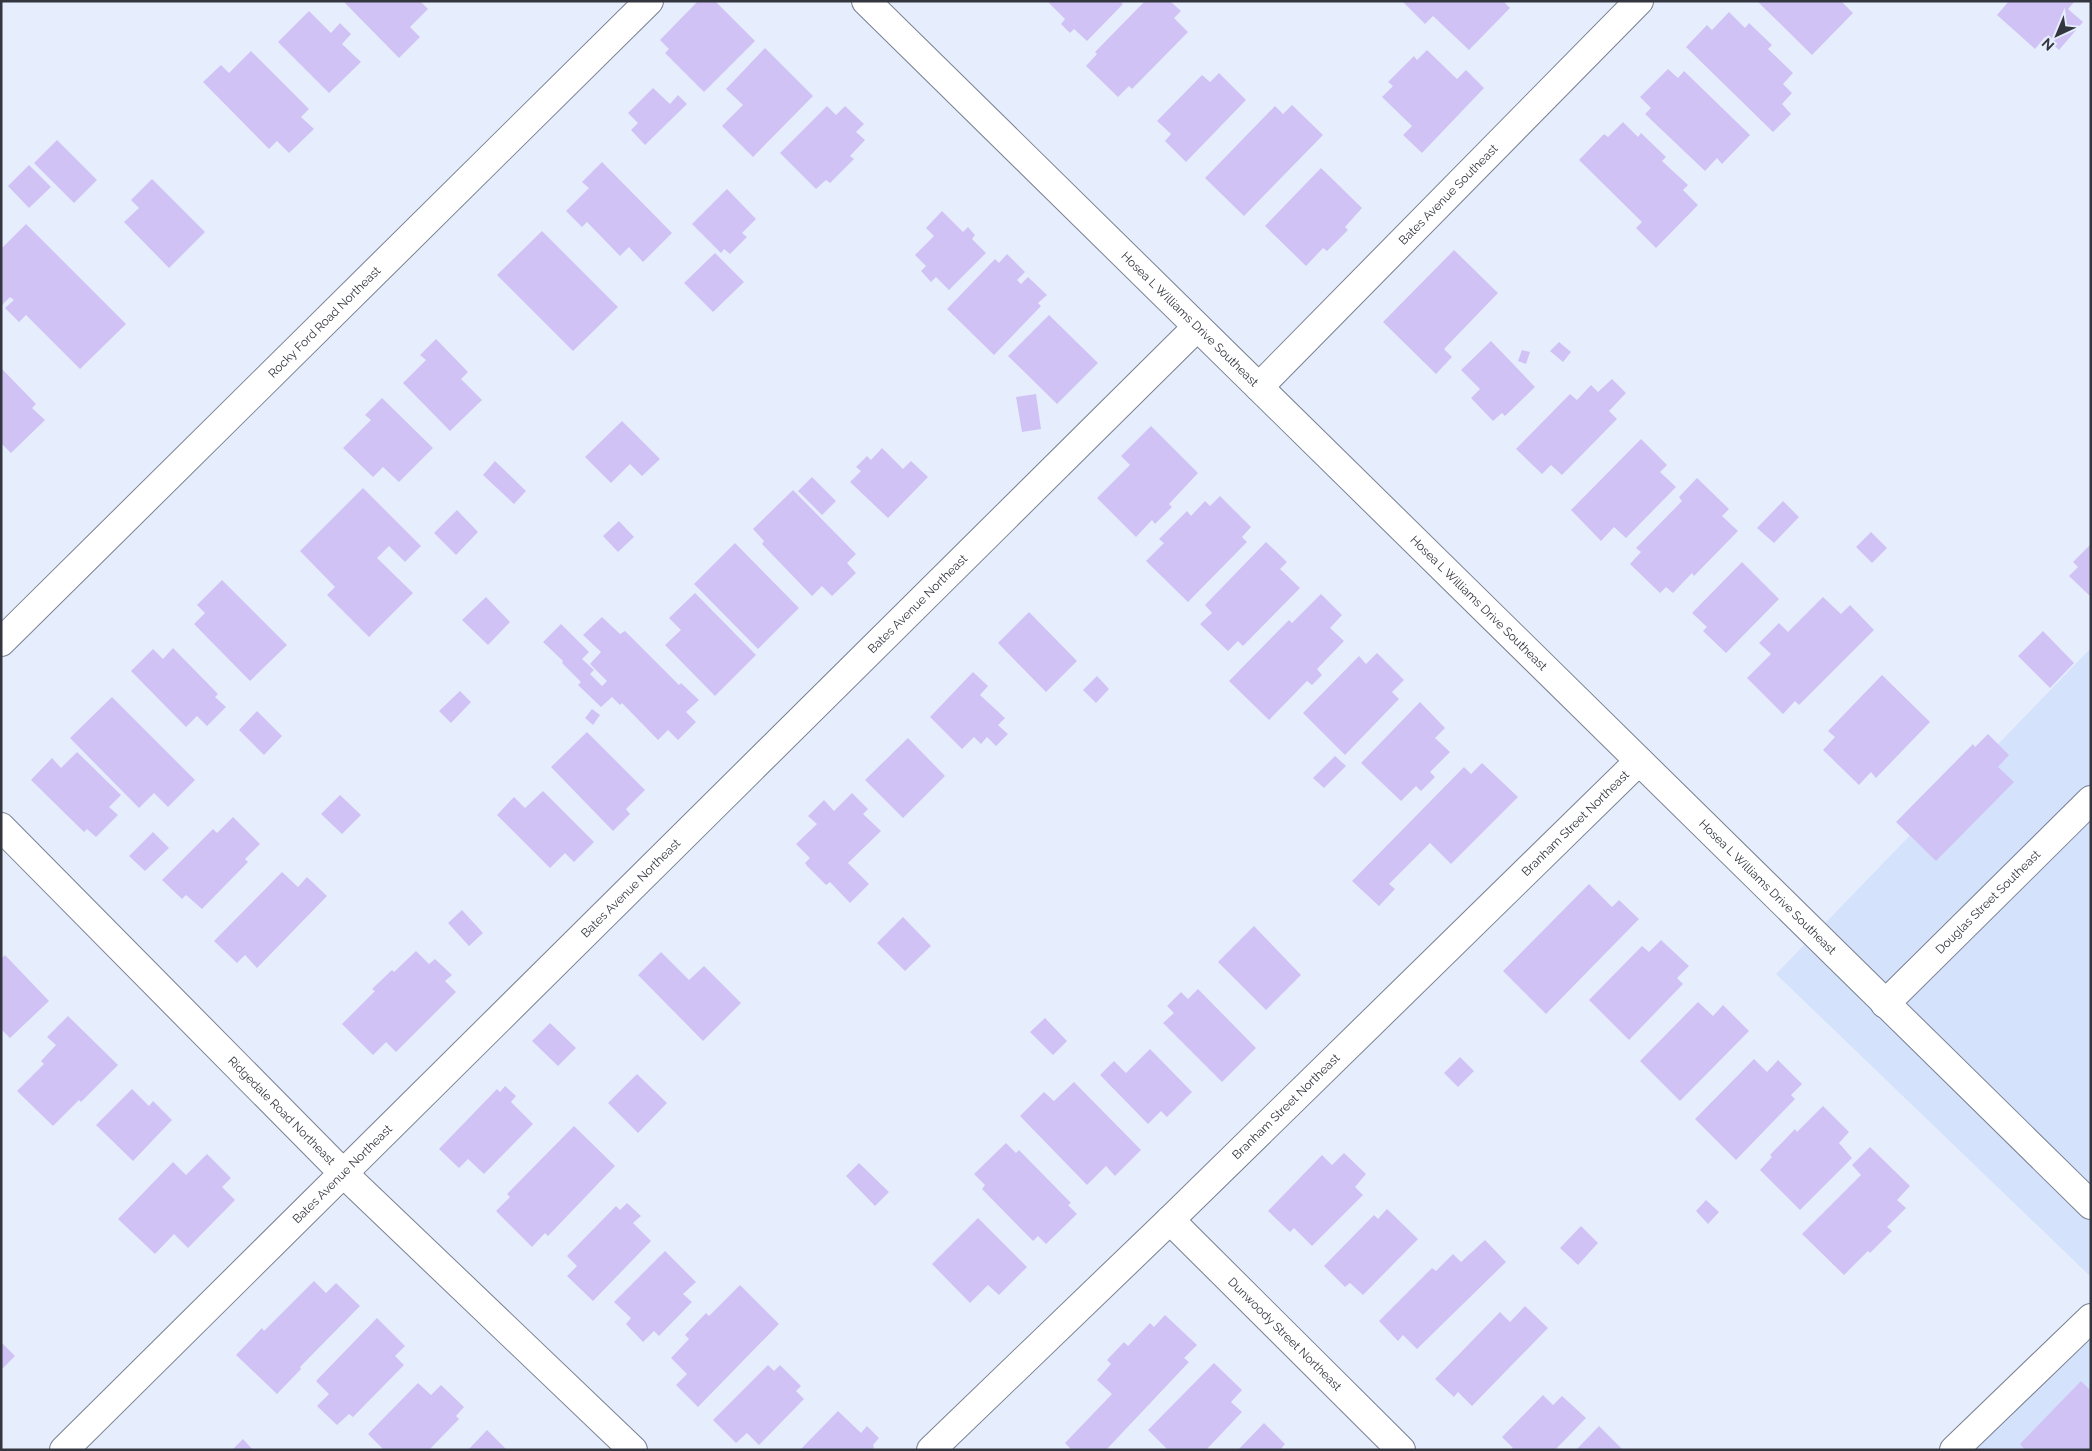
<svg xmlns="http://www.w3.org/2000/svg" width="2092" height="1451" viewBox="0 0 2092 1451" font-family="Raleway,sans-serif">
<style>
.built{fill:#d5e2fc}
.building{fill:#d0c2f5}
.lines{fill:none;stroke-linecap:round;stroke-linejoin:round}
.street-casing{stroke:#798192;stroke-width:30}
.secondary-casing{stroke:#798192;stroke-width:30}
.street{stroke:#fff;stroke-width:28}
.secondary{stroke:#fff;stroke-width:28}
.labels{text-anchor:middle;stroke-width:4;stroke-linejoin:round;paint-order:stroke}
.street-label{font-size:12px;fill:#33363e;stroke:#e6eefd}
</style>
<rect width="100%" height="100%" fill="#e6eefd"/>
<path class="built" d="M2091,648V1277L1776,974Z
M2091,1303V1450H1939L1980,1410Z"/>
<path class="building" d="M343,1H420L428,9L410,27L420,37L399,58Z
M698,1H715L755,41L704,92L665,53L669,49L660,40Z
M1047,1H1120L1123,4L1087,41L1074,29L1070,33L1061,24L1065,19Z
M1145,1H1170L1181,11L1174,18L1188,32L1132,89L1129,86L1118,97L1086,66L1097,54L1095,52Z
M1402,1H1503L1510,8L1469,50L1433,16L1425,24Z
M1757,1H1841L1853,13L1812,55Z
M2009,1H2075L2068,9L2083,22L2059,50L2045,37L2035,49L1997,15Z
M309,11L331,33L340,23L351,34L342,44L361,62L329,93L278,42Z
M1729,12L1745,28L1749,23L1772,45L1768,49L1793,73L1783,84L1792,93L1782,104L1791,114L1773,132L1686,47L1707,25L1712,30Z
M765,48L813,96L753,157L722,126L743,105L726,89Z
M1427,50L1457,79L1466,70L1484,88L1422,153L1403,135L1412,126L1382,97L1393,86L1388,82L1414,56L1417,60Z
M251,51L309,109L301,117L314,129L289,153L277,141L269,149L203,82L221,65L229,73Z
M1668,69L1678,78L1684,71L1750,135L1722,164L1717,158L1705,171L1645,114L1651,108L1640,97Z
M1219,73L1246,100L1186,162L1165,141L1171,134L1157,121L1202,75L1210,82Z
M653,88L670,104L678,95L687,104L645,145L631,130L638,123L628,113Z
M1292,105L1323,135L1244,216L1205,178L1275,106L1283,114Z
M827,106L836,115L845,106L864,124L856,132L865,140L850,156L854,159L830,183L826,180L816,189L780,153Z
M1623,122L1638,137L1641,133L1666,157L1662,161L1688,185L1683,190L1698,205L1656,248L1636,228L1642,222L1579,160L1604,134L1608,137Z
M57,140L97,180L74,203L34,163Z
M602,162L672,233L643,262L629,247L620,256L587,222L582,227L566,211L589,188L582,182Z
M29,165L51,187L29,208L8,186Z
M1321,168L1362,208L1345,227L1348,230L1327,251L1323,248L1306,266L1265,226Z
M152,179L205,232L169,268L124,222L139,208L131,200Z
M727,189L756,219L742,233L747,237L730,254L724,249L721,253L692,224Z
M942,211L963,232L968,227L975,235L972,239L986,253L949,290L936,277L931,282L921,271L926,266L915,255L934,236L926,228Z
M26,224L126,324L80,369L26,315L19,322L5,308L14,300L10,297L1,306V249Z
M542,231L618,307L573,351L497,275Z
M1454,250L1498,293L1444,349L1452,357L1436,374L1383,322Z
M715,253L744,282L713,312L684,283Z
M1007,254L1025,272L1017,280L1021,284L1028,277L1047,295L1038,303L1041,306L994,355L947,309L995,259L999,263Z
M1049,315L1098,363L1057,404L1008,356Z
M436,339L468,372L461,379L482,400L450,431L403,383L426,360L420,355Z
M1491,341L1535,387L1505,416L1502,413L1493,421L1471,398L1480,389L1461,370Z
M1559,342L1571,352L1563,362L1550,351Z
M1522,350L1530,352L1526,364L1518,361Z
M1,368L36,404L32,408L45,420L11,453L1,443Z
M1612,379L1626,393L1609,411L1617,419L1562,475L1551,465L1542,474L1516,449L1570,394L1577,400L1591,385L1598,392Z
M1036,394L1041,429L1022,432L1016,397Z
M382,398L433,448L399,482L383,467L373,477L343,448L371,420L365,415Z
M622,421L660,459L642,476L630,464L611,483L585,457Z
M1151,426L1198,473L1169,504L1172,507L1155,524L1152,520L1136,537L1097,498L1130,465L1121,456Z
M1641,439L1667,465L1660,472L1676,487L1626,538L1614,527L1601,541L1571,510Z
M882,448L903,469L911,461L928,477L888,518L850,482L861,471L856,467L867,456L871,460Z
M495,461L526,491L514,504L483,475Z
M812,477L836,501L822,515L798,491Z
M1697,478L1729,509L1722,516L1738,531L1694,576L1692,573L1673,593L1666,587L1660,593L1630,564L1641,552L1636,548L1682,501L1679,497Z
M363,488L421,546L405,562L389,546L377,558L413,593L369,637L327,595L335,587L300,551Z
M793,490L856,554L847,563L856,573L832,596L822,586L812,596L762,544L764,541L753,529Z
M1220,496L1251,527L1242,537L1247,542L1188,602L1146,561L1164,543L1159,539L1187,511L1191,516L1205,501L1210,506Z
M1783,501L1799,517L1774,543L1757,528Z
M457,510L478,532L456,555L434,533Z
M619,521L634,537L618,552L603,536Z
M1871,532L1887,548L1872,563L1856,547Z
M1266,542L1287,562L1280,569L1300,588L1243,646L1238,641L1228,651L1200,624L1212,613L1205,605Z
M735,543L799,608L758,649L694,584Z
M2091,544V597L2069,576L2078,567L2073,562Z
M1742,562L1779,599L1726,653L1703,631L1707,627L1692,613Z
M222,580L287,645L250,681L194,624L205,613L197,605Z
M695,593L756,655L715,696L665,645L681,630L669,618Z
M1321,594L1342,615L1330,628L1344,641L1317,669L1322,675L1312,685L1307,681L1269,720L1229,681L1289,620L1292,623Z
M486,597L510,622L488,645L462,620Z
M1823,597L1841,614L1850,605L1874,630L1799,705L1795,701L1783,714L1747,678L1771,654L1759,643L1779,623L1788,632Z
M1029,612L1077,661L1046,692L998,643Z
M602,617L620,634L625,631L679,685L681,683L699,700L686,712L696,722L678,740L668,730L658,740L622,703L620,705L612,697L601,707L578,685L581,682L562,663L563,661L543,642L561,624L589,652L582,659L594,670L590,674L602,686L607,681L590,664L601,652L583,635Z
M2043,631L2074,663L2050,688L2018,656Z
M173,648L218,694L215,697L226,707L207,726L197,716L186,727L131,671L153,649L163,659Z
M1377,653L1404,680L1392,692L1399,699L1345,755L1303,713L1359,656L1366,664Z
M973,672L988,686L980,695L1005,718L998,725L1008,734L996,746L987,737L981,744L974,737L962,749L930,717Z
M1882,675L1930,722L1876,778L1871,772L1859,785L1823,750L1835,737L1828,731Z
M1097,676L1109,689L1096,703L1083,690Z
M460,691L471,702L451,723L439,711Z
M112,697L195,780L168,807L154,793L139,808L70,738Z
M1420,702L1445,728L1435,738L1450,752L1430,772L1435,777L1421,791L1416,786L1401,801L1361,763Z
M592,709L600,715L593,725L585,718Z
M257,711L282,736L264,755L239,730Z
M587,732L645,790L626,809L630,814L613,831L551,767Z
M1988,734L2009,755L1998,767L2014,782L1936,861L1896,822L1973,744L1975,747Z
M908,738L945,776L903,818L865,780Z
M77,752L121,795L109,807L118,815L96,837L87,829L84,832L31,780L52,758L61,768Z
M1335,756L1346,766L1324,788L1313,778Z
M1482,763L1518,797L1451,864L1430,843L1389,884L1395,889L1379,906L1352,881L1464,767L1471,774Z
M543,791L594,842L574,862L565,853L550,868L497,815L514,797L525,808Z
M852,793L868,809L863,814L881,831L848,863L869,884L850,903L830,882L826,885L807,866L805,863L810,858L796,844L817,824L808,816L824,800L834,811Z
M340,795L361,815L342,834L321,814Z
M233,817L260,844L245,859L248,862L202,909L186,895L182,899L162,880L213,829L217,833Z
M153,832L169,848L145,871L129,856Z
M282,872L298,887L307,877L327,896L257,968L245,955L237,963L214,941Z
M1589,884L1612,907L1619,900L1639,919L1546,1014L1503,971Z
M462,910L483,933L469,946L448,923Z
M903,917L931,946L905,971L877,943Z
M1254,926L1301,975L1266,1010L1218,962Z
M1661,940L1689,966L1677,978L1683,984L1629,1040L1589,1000L1642,946L1649,952Z
M416,951L429,964L435,959L452,975L445,981L456,992L396,1052L386,1042L373,1055L342,1024L375,991L372,989L392,970L394,972Z
M661,952L689,980L704,966L741,1003L703,1041L638,975Z
M5,955L49,1001L10,1038L1,1029V959Z
M1198,989L1256,1048L1222,1082L1163,1023L1174,1013L1167,1006L1181,992L1188,999Z
M1698,1002L1713,1016L1723,1005L1749,1031L1680,1101L1640,1061Z
M68,1016L118,1065L81,1102L79,1100L53,1126L17,1091L44,1064L41,1061L56,1045L47,1037Z
M1045,1018L1067,1041L1053,1055L1030,1032Z
M550,1023L576,1048L558,1066L532,1041Z
M1150,1049L1192,1092L1167,1117L1161,1111L1148,1124L1100,1075L1114,1061L1126,1073Z
M1460,1057L1474,1071L1458,1087L1444,1073Z
M1754,1059L1767,1072L1778,1060L1802,1084L1791,1095L1795,1099L1736,1160L1695,1119Z
M637,1074L667,1103L638,1133L608,1103Z
M1074,1082L1141,1150L1115,1176L1106,1166L1087,1185L1020,1116L1044,1092L1054,1101Z
M505,1086L516,1096L511,1102L533,1124L484,1174L468,1159L459,1168L439,1149L497,1089L500,1092Z
M132,1089L149,1106L153,1101L172,1120L133,1161L96,1125Z
M1823,1106L1849,1132L1839,1143L1852,1158L1800,1210L1760,1170L1772,1157L1770,1155L1795,1129L1797,1132Z
M574,1126L615,1166L548,1236L545,1233L532,1247L496,1211L510,1197L507,1194Z
M1006,1143L1016,1153L1019,1150L1071,1203L1068,1205L1077,1214L1046,1244L1038,1236L1033,1241L982,1189L985,1185L974,1174Z
M1870,1147L1910,1186L1897,1200L1906,1208L1887,1227L1892,1231L1870,1253L1868,1251L1844,1275L1802,1234L1861,1175L1852,1165Z
M1344,1153L1366,1174L1355,1187L1363,1195L1312,1246L1294,1228L1290,1232L1268,1211L1322,1155L1332,1165Z
M207,1154L231,1178L222,1187L235,1200L188,1248L174,1234L155,1254L118,1219L173,1162L186,1175Z
M859,1163L889,1192L875,1206L846,1176Z
M1706,1200L1719,1212L1708,1224L1696,1211Z
M627,1203L641,1216L633,1223L651,1241L593,1301L567,1276L577,1266L567,1256L616,1206L620,1210Z
M1387,1209L1418,1239L1363,1295L1350,1283L1345,1287L1324,1266L1374,1215L1378,1219Z
M978,1218L1027,1267L999,1295L988,1285L970,1303L932,1264Z
M1581,1226L1598,1243L1578,1265L1560,1248Z
M1485,1240L1506,1262L1417,1349L1403,1335L1398,1341L1379,1321L1432,1268L1436,1271L1453,1254L1461,1262Z
M665,1251L696,1282L683,1294L692,1302L659,1336L654,1331L643,1342L626,1324L631,1318L614,1302Z
M314,1281L326,1293L336,1283L360,1306L300,1367L301,1369L277,1394L236,1355L262,1328L264,1331Z
M740,1285L779,1324L698,1407L676,1385L687,1374L671,1358L689,1339L685,1335L706,1313L709,1316Z
M1525,1306L1548,1328L1472,1406L1458,1392L1454,1397L1435,1379L1500,1312L1510,1322Z
M1165,1315L1197,1345L1184,1358L1189,1362L1106,1450H1072L1065,1443L1112,1394L1097,1380L1111,1364L1107,1360L1124,1342L1128,1346L1150,1323L1154,1327Z
M377,1318L405,1346L395,1356L404,1365L353,1417L349,1414L337,1425L317,1406L329,1394L316,1381Z
M1,1342L15,1356L1,1370Z
M1214,1363L1242,1390L1231,1402L1242,1412L1206,1450H1168L1148,1430Z
M768,1365L774,1371L780,1365L801,1386L796,1391L804,1399L759,1445L747,1433L736,1443L713,1420Z
M2081,1381L2091,1391V1450H2025L2020,1444Z
M418,1383L431,1395L441,1385L464,1407L456,1416L459,1419L429,1450H384L368,1434Z
M1543,1395L1553,1405L1562,1396L1586,1418L1555,1450H1511L1513,1448L1502,1437Z
M838,1411L861,1433L867,1426L879,1438L873,1445L874,1447L872,1450H800Z
M1264,1423L1285,1444L1280,1450H1238Z
M1599,1426L1623,1450H1576Z
M487,1430L507,1450H468Z
M243,1439L253,1450H232Z"/>
<g class="lines">
<defs>
<g id="street">
<path id="s1" d="M1259,387L1639,1"/>
<path id="s2" d="M1,827L344,1174L633,1450"/>
<path id="s3" d="M1885,1004L2091,800"/>
<path id="s4" d="M1170,1220L1401,1450"/>
<path id="s5" d="M64,1450L1197,327"/>
<path id="s6" d="M931,1450L1170,1220L1639,761"/>
<path d="M1954,1450L2091,1318"/>
</g>
<g id="secondary">
<path id="s7" d="M866,1L2091,1205"/>
<path id="s8" d="M1,642L649,1"/>
</g>
</defs>
<use href="#street" class="street-casing"/>
<use href="#secondary" class="secondary-casing"/>
<use href="#street" class="street"/>
<use href="#secondary" class="secondary"/>
</g>
<g class="labels">
<g class="street-label">
<text dy="4" stroke="none"><textPath href="#s1" startOffset="270">Bates Avenue Southeast</textPath></text>
<text dy="4" stroke="none"><textPath href="#s7" startOffset="454">Hosea L Williams Drive Southeast</textPath></text>
<text dy="4" stroke="none"><textPath href="#s8" startOffset="455">Rocky Ford Road Northeast</textPath></text>
<text dy="4" stroke="none"><textPath href="#s5" startOffset="1202">Bates Avenue Northeast</textPath></text>
<text dy="4" stroke="none"><textPath href="#s7" startOffset="859">Hosea L Williams Drive Southeast</textPath></text>
<text dy="4" stroke="none"><textPath href="#s6" startOffset="899">Branham Street Northeast</textPath></text>
<text dy="4" stroke="none"><textPath href="#s7" startOffset="1264">Hosea L Williams Drive Southeast</textPath></text>
<text dy="4" stroke="none"><textPath href="#s5" startOffset="798">Bates Avenue Northeast</textPath></text>
<text dy="4" stroke="none"><textPath href="#s3" startOffset="145">Douglas Street Southeast</textPath></text>
<text dy="4" stroke="none"><textPath href="#s6" startOffset="494">Branham Street Northeast</textPath></text>
<text dy="4" stroke="none"><textPath href="#s2" startOffset="399">Ridgedale Road Northeast</textPath></text>
<text dy="4" stroke="none"><textPath href="#s5" startOffset="392">Bates Avenue Northeast</textPath></text>
<text dy="4" stroke="none"><textPath href="#s4" startOffset="162">Dunwoody Street Northeast</textPath></text>
</g>
</g>
<rect width="2092" height="1451" fill="none" stroke="#33363e" stroke-width="5"/>
<g transform="translate(2057 35) rotate(224)" stroke="#e6eefd" stroke-width="4" paint-order="stroke">
<path d="M0-4L9 19L0 12L-9 19Z" fill="#33363e"/>
<text y="-8" font-size="14" font-weight="bold" text-anchor="middle" fill="#33363e">N</text>
</g>
</svg>
